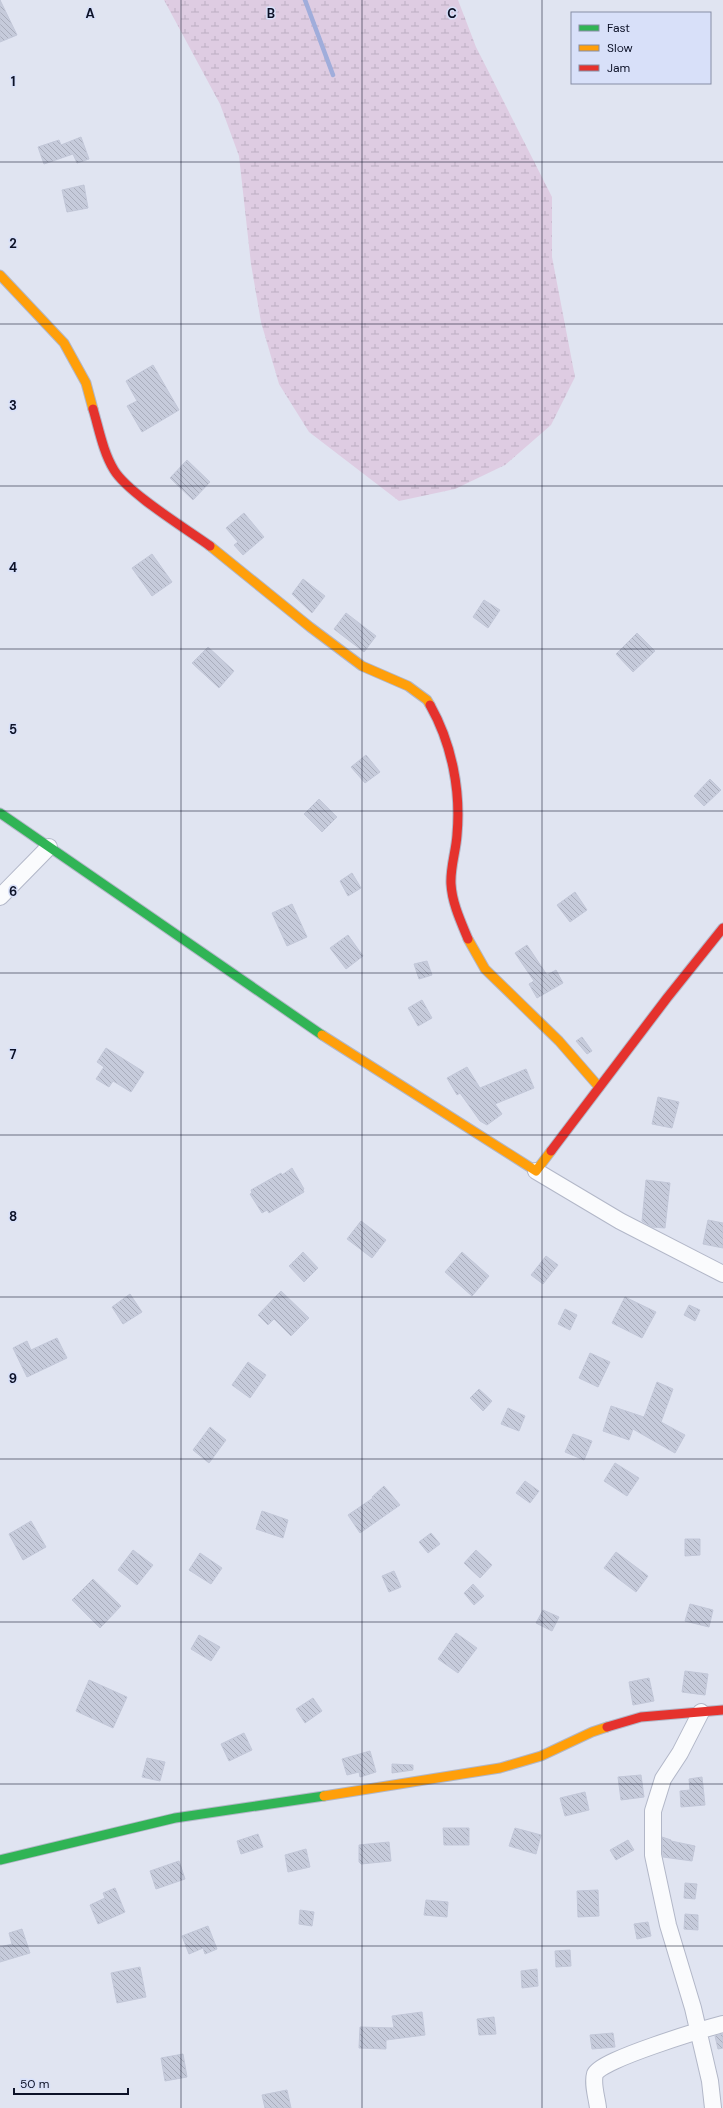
<svg xmlns="http://www.w3.org/2000/svg" width="723" height="2108" viewBox="0 0 723 2108" font-family="'DM Sans',sans-serif">
<style>
.wetland{fill:url(#wetland-marsh)}
.lines{fill:none;stroke-linecap:round;stroke-linejoin:round}
.stream{stroke:#a0addb;stroke-width:4.5}
.building{fill:url(#building-back-hatch);stroke:#c2c7d8}
.street-casing{stroke:#b2b7c8;stroke-width:18}
.fast-casing{stroke:#b2b7c8;stroke-width:11}
.slow-casing{stroke:#b2b7c8;stroke-width:11}
.jam-casing{stroke:#b2b7c8;stroke-width:11}
.street{stroke:#fafbfd;stroke-width:16}
.fast{stroke:#30b455;stroke-width:9}
.slow{stroke:#ff9f0a;stroke-width:9}
.jam{stroke:#e5322d;stroke-width:9}
.grid{fill:none;stroke:#0c1127;stroke-width:1;stroke-opacity:0.55}
.grid-label{font-size:13px;text-anchor:middle;font-weight:bold;fill:#0c1127;stroke:#d8e0f9;stroke-width:3;stroke-linejoin:round;paint-order:stroke}
</style>
<defs>
<pattern id="wetland-marsh" width="20" height="14" patternUnits="userSpaceOnUse"><rect width="20" height="14" fill="#decce2"/><path d="M1 5h8M5 5V1M11 12h8M15 12V8" fill="none" stroke="#bdaec2"/></pattern>
<pattern id="building-back-hatch" width="6" height="6" patternUnits="userSpaceOnUse"><rect width="6" height="6" fill="#c6cbdb"/><path d="M-1 5l2 2M0 0l6 6M5-1l2 2" fill="none" stroke="#a9adbc"/></pattern>
</defs>
<rect width="100%" height="100%" fill="#e0e4f1"/>
<path class="wetland" d="M164,0H458L476,47L552,197V257L575,377L551,425L505,465L455,489L399,501L309,432L279,384L261,322L251,264L239,156L220,104Z"/>
<g class="lines">
<path class="stream" d="M305,0L333,75"/>
</g>
<path class="building" d="M0,0L17,35L0,42Z
M81,137L89,159L77,163L73,154L44,164L38,147L59,140L61,145Z
M84,185L88,208L67,212L62,190Z
M153,365L179,410L142,432L127,406L137,401L126,381Z
M187,460L210,482L193,500L170,478Z
M244,513L264,537L243,555L234,545L238,542L226,528Z
M152,554L172,582L152,596L132,568Z
M303,579L325,596L312,613L292,594Z
M484,600L500,610L488,628L473,617Z
M346,613L376,636L364,652L334,629Z
M637,633L655,651L633,672L616,654Z
M208,647L234,671L219,688L192,663Z
M366,755L380,772L365,783L351,767Z
M710,779L721,790L704,806L694,796Z
M319,799L337,817L322,832L304,814Z
M352,873L361,888L348,896L340,881Z
M575,892L587,910L570,922L557,905Z
M292,904L307,937L287,946L272,913Z
M348,935L363,956L346,969L330,948Z
M527,945L547,975L556,970L563,983L537,998L529,984L534,981L515,953Z
M427,961L432,975L419,979L414,964Z
M422,1000L432,1018L418,1026L408,1008Z
M582,1037L592,1051L587,1054L576,1041Z
M106,1048L144,1072L131,1092L113,1081L109,1087L96,1079L104,1067L97,1062Z
M467,1067L480,1088L526,1069L534,1088L495,1104L502,1114L487,1125L480,1121L460,1093L457,1095L447,1078Z
M658,1097L679,1102L672,1128L652,1124Z
M292,1168L304,1189L303,1190L304,1192L269,1213L267,1210L262,1213L250,1194L252,1193L251,1190L281,1173L282,1175Z
M646,1180L670,1183L665,1228L652,1227L642,1221Z
M708,1220L723,1223V1248L703,1244Z
M361,1221L386,1240L372,1258L347,1239Z
M303,1252L318,1268L304,1282L289,1266Z
M462,1252L489,1276L472,1296L445,1272Z
M546,1256L558,1265L543,1284L531,1275Z
M281,1291L309,1318L291,1336L274,1319L268,1325L258,1315Z
M130,1294L142,1312L123,1324L112,1307Z
M625,1297L656,1312L642,1338L612,1323Z
M689,1305L700,1310L695,1321L684,1315Z
M565,1309L577,1315L570,1330L558,1324Z
M57,1338L67,1358L27,1377L13,1348L27,1341L31,1350Z
M590,1353L610,1362L598,1387L579,1378Z
M248,1362L266,1375L250,1398L232,1385Z
M657,1382L673,1389L661,1422L685,1435L675,1453L633,1429L629,1440L603,1431L611,1406L644,1417Z
M479,1389L492,1401L483,1411L470,1398Z
M508,1408L525,1416L519,1431L501,1424Z
M210,1427L226,1440L209,1463L193,1450Z
M573,1434L592,1441L584,1460L565,1452Z
M615,1463L639,1478L627,1496L604,1481Z
M525,1481L539,1491L530,1503L516,1493Z
M384,1486L400,1505L360,1533L348,1515L373,1498L372,1497Z
M262,1511L288,1520L283,1538L256,1529Z
M31,1521L46,1547L23,1560L9,1534Z
M431,1533L440,1544L428,1553L419,1542Z
M685,1539H700V1555L685,1556Z
M133,1550L153,1565L137,1585L118,1570Z
M476,1550L492,1565L480,1578L464,1563Z
M616,1552L648,1576L636,1592L604,1568Z
M200,1553L222,1568L211,1584L189,1570Z
M394,1571L401,1587L389,1592L382,1576Z
M93,1579L121,1606L100,1628L72,1600Z
M473,1584L484,1596L474,1605L464,1593Z
M690,1604L713,1610L709,1627L685,1621Z
M543,1610L559,1617L552,1631L536,1623Z
M456,1633L477,1648L458,1673L438,1659Z
M199,1635L220,1647L211,1661L191,1649Z
M685,1671L708,1674L705,1695L682,1692Z
M649,1678L654,1701L633,1705L629,1682Z
M89,1680L127,1697L113,1728L76,1711Z
M313,1698L322,1711L305,1723L296,1709Z
M244,1733L252,1750L229,1761L221,1744Z
M370,1751L376,1772L360,1777L359,1772L347,1775L342,1759Z
M147,1758L165,1762L160,1781L142,1777Z
M392,1764L413,1765V1770L392,1773Z
M641,1775L644,1797L621,1800L618,1777Z
M702,1777L705,1805L681,1807L680,1791L690,1790L689,1779Z
M585,1792L589,1810L565,1816L560,1798Z
M443,1828H469V1845H444Z
M515,1828L541,1835L536,1854L509,1846Z
M258,1834L263,1847L241,1854L237,1841Z
M662,1837L671,1840V1841L695,1846L692,1861L663,1857Z
M628,1840L634,1850L616,1860L610,1850Z
M389,1842L391,1861L361,1864L359,1862V1845Z
M306,1849L310,1867L288,1872L285,1855Z
M179,1861L185,1879L156,1889L150,1871Z
M685,1883L697,1884L695,1899L684,1898Z
M115,1888L125,1912L98,1924L90,1905L105,1898L103,1893Z
M598,1890L599,1916L578,1917L577,1891Z
M426,1900L448,1902L447,1917L424,1915Z
M300,1910L314,1912L312,1926L299,1924Z
M685,1914L698,1915V1930L684,1929Z
M648,1922L651,1936L637,1939L634,1924Z
M208,1926L217,1949L205,1954L203,1948L189,1954L182,1936Z
M22,1929L30,1953L0,1962V1947L12,1944L9,1933Z
M570,1950L571,1966L556,1967L555,1951Z
M140,1967L146,1997L117,2003L111,1973Z
M537,1969L538,1986L522,1988L521,1971Z
M422,2012L425,2035L386,2040V2049L359,2048L360,2027L394,2028L392,2016Z
M494,2017L496,2034L479,2035L477,2019Z
M613,2033L615,2047L592,2049L590,2035Z
M723,2034V2048L718,2049L715,2036Z
M183,2054L187,2077L165,2081L161,2058Z
M287,2090L291,2108H265L262,2095Z"/>
<g class="lines">
<defs>
<path id="street" d="M0,897L49,847
M536,1171L620,1221L723,1274
M701,1712L680,1753L663,1779L653,1811V1855L668,1925L693,2008L710,2081L713,2108
M598,2108C597,2098 592,2084 595,2074C600,2060 704,2029 723,2024"/>
<path id="fast" d="M0,813L322,1035
M0,1860L175,1818L324,1796"/>
<path id="slow" d="M0,275L64,343L86,383L93,409
M210,546L310,627L362,666L408,686L427,700L430,705
M468,939L485,969L559,1041L599,1087
M322,1035L536,1171L551,1151
M324,1796L500,1768L541,1756L592,1732L607,1727"/>
<path id="jam" d="M93,409C99,429 103,452 114,470C128,493 185,528 210,546
M430,705C452,744 461,791 457,835C456,851 450,868 451,884C452,903 461,922 468,939
M551,1151L667,998L723,928
M607,1727L641,1717L723,1710"/>
</defs>
<use href="#street" class="street-casing"/>
<use href="#fast" class="fast-casing"/>
<use href="#slow" class="slow-casing"/>
<use href="#jam" class="jam-casing"/>
<use href="#street" class="street"/>
<use href="#fast" class="fast"/>
<use href="#slow" class="slow"/>
<use href="#jam" class="jam"/>
</g>
<path class="grid" d="M181,0V2108M362,0V2108M542,0V2108M0,162H723M0,324H723M0,486H723M0,649H723M0,811H723M0,973H723M0,1135H723M0,1297H723M0,1459H723M0,1622H723M0,1784H723M0,1946H723"/>
<g class="grid-label">
<text x="90" y="18">A</text>
<text x="271" y="18">B</text>
<text x="452" y="18">C</text>
<text x="13" y="86">1</text>
<text x="13" y="248">2</text>
<text x="13" y="410">3</text>
<text x="13" y="572">4</text>
<text x="13" y="734">5</text>
<text x="13" y="896">6</text>
<text x="13" y="1059">7</text>
<text x="13" y="1221">8</text>
<text x="13" y="1383">9</text>
</g>
<rect x="571" y="12" width="140" height="72" fill="#d8e0f9" stroke="#868da5"/>
<rect x="579" y="25" width="20" height="6" fill="#30b455" stroke="#868da5"/>
<text x="607" y="32" font-size="12" fill="#0c1127">Fast</text>
<rect x="579" y="45" width="20" height="6" fill="#ff9f0a" stroke="#868da5"/>
<text x="607" y="52" font-size="12" fill="#0c1127">Slow</text>
<rect x="579" y="65" width="20" height="6" fill="#e5322d" stroke="#868da5"/>
<text x="607" y="72" font-size="12" fill="#0c1127">Jam</text>
<path d="M14 2088v6h114v-6" fill="none" stroke="#0c1127" stroke-width="2"/>
<text x="20" y="2088" font-size="12" fill="#0c1127" stroke="#d8e0f9" stroke-width="3" paint-order="stroke">50 m</text>
</svg>
